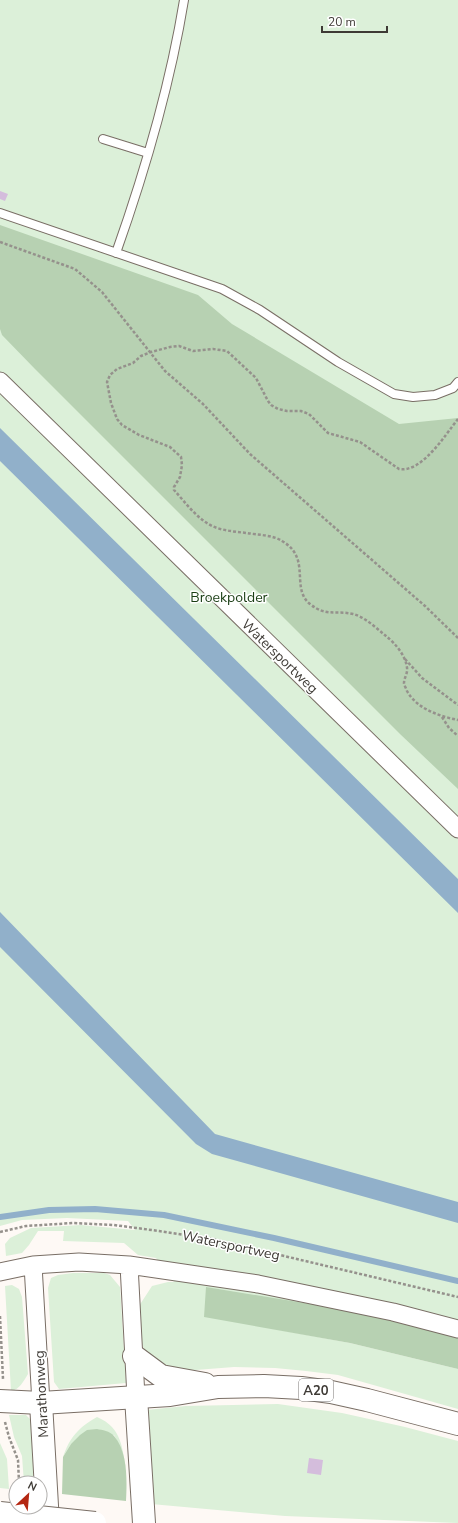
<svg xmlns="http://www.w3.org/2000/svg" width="458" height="1523" viewBox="0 0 458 1523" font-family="'Nunito Sans',sans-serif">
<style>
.green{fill:#dcf0d9}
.forest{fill:#b7d1b2}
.water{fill:#91b0ca}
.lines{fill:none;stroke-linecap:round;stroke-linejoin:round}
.stream{stroke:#91b0ca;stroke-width:6}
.building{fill:#d4bddc}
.service-casing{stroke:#796e65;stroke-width:10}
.minor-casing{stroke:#796e65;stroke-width:19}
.secondary-casing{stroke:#796e65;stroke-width:24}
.motorway-casing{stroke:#796e65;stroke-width:24}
.path{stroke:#95918c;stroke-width:2.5;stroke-dasharray:3 2;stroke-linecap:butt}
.service{stroke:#fff;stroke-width:8}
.minor{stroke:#fff;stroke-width:17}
.secondary{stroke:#fff;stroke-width:22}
.motorway{stroke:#fff;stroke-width:22}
.motorway-bridge-casing{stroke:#796e65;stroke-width:24;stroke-linecap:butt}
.motorway-bridge{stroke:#fff;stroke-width:22}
.labels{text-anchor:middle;stroke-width:3;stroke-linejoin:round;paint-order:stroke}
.shield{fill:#fff;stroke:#787572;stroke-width:1}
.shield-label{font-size:13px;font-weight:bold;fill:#3e3a35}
.park-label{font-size:14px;fill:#1a3e14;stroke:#fff}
.street-label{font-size:14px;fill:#3e3a35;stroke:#fff}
</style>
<rect width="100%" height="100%" fill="#fef9f5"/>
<path class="green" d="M0,0H458V1344L204,1316L350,1343L458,1369V1409L338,1375L306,1371L275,1368L234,1367L183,1371L165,1369L146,1353L140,1340L139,1306L152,1286L168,1282H174L156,1258L138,1255L124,1243L63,1241L64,1231H38L29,1245L22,1253L6,1256L5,1244L10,1238L31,1228L81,1225L135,1230L128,1221L67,1218L22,1220L0,1226Z
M73,1273H104L110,1275L120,1287L126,1383L59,1389L54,1382L48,1288L51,1278L58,1275Z
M12,1285L19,1289L22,1297L28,1374C23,1382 20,1389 11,1391L5,1286Z
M278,1404L342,1413L405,1427L458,1441V1523L285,1516L151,1504L146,1410L186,1406Z
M9,1415H26L31,1420L34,1483H24L22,1456L14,1437Z
M97,1417C123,1428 122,1449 127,1474L121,1449L114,1435L71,1444L63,1457C70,1437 78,1428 97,1417Z
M0,1443L7,1459L9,1489L0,1488Z"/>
<path class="forest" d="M0,225L198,295L232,324L399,424L458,418V789L400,734L35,369L2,335L0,329Z
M206,1287L365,1313L458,1337V1369L350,1343L204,1317Z
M97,1429C102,1430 110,1431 114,1436C128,1452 127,1481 126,1501L62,1494L63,1457L71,1444L80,1435L87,1430Z"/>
<path class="water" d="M0,428L458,879V913L0,461Z
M0,912L215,1134L458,1202V1223L212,1154L196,1144L0,947Z"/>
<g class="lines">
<path class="stream" d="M0,1217L49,1210L95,1209L164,1215L274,1238L458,1281"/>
</g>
<path class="building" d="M0,191L8,194L5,201L0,199Z
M309,1458L323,1460L321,1475L307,1473Z"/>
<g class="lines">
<defs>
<path id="service" d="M103,139L148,153
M0,213L222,289L260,310L338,362L394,394L413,397L435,395L453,388L458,382
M116,253C145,171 170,86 184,0"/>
<path id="minor" d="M0,381L458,829
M33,1265L41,1403
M129,1265L136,1397
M0,1272L33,1265L79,1262L129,1265L258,1284L393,1312L458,1329"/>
<path id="secondary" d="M136,1397L144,1523
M41,1403L48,1523"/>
<path id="motorway" d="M134,1356L161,1376L205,1384
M0,1401L41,1403L170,1395L218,1387L264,1386L301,1388L331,1392L367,1400L458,1424"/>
</defs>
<use href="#service" class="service-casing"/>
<use href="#minor" class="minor-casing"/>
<use href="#secondary" class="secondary-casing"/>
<use href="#motorway" class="motorway-casing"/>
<path class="path" d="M0,242L75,269L102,292L165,371L203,404L250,454L425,606L458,638
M458,419C445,435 422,473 399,469L360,442L328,433L309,414L301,411H287L278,409L271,405L268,401L256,378L227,351L213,349L193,351L179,346L170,347L151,352L141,356L133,363L117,369L110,375L107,382L111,403L117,419L122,425L139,435L170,447L181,457L182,465L180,477L174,487V490C186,503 199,522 217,528C227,531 237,532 247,533C258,535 273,535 282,541C312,558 290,588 310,604C326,617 336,610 353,614C365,617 376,628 386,636C395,643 406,656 407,668C408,673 404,678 404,683C404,685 406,688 407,691C417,709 439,716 458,720
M405,659L422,678L458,705
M442,717L449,728L458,736
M0,1232L26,1226L73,1223L114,1225L159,1231L212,1239L458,1297
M0,1316L3,1379
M5,1422L9,1437L18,1460L19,1483"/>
<use href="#service" class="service"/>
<use href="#minor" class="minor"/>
<use href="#secondary" class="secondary"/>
<use href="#motorway" class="motorway"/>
<defs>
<path id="motorway-bridge" d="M0,1513L95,1523"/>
</defs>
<use href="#motorway-bridge" class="motorway-bridge-casing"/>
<use href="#motorway-bridge" class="motorway-bridge"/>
</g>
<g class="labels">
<rect class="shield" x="299" y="1379" width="34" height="22" rx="3"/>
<g class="shield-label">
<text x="316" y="1395">A20</text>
</g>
<g class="park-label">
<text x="229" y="602">Broekpolder</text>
</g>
<g class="street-label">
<text transform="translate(280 656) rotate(44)" y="5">Watersportweg</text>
<text transform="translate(231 1245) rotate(12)" y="5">Watersportweg</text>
<text transform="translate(41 1394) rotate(-93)" y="5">Marathonweg</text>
</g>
</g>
<g transform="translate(28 1495) rotate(26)"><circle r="19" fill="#ffffff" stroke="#b2b0ae"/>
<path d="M0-3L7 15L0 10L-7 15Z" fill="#b42712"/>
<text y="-6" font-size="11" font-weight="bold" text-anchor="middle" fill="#3e3a35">N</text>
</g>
<path d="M322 26v6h65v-6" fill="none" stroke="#3e3a35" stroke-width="2"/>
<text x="328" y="26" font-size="12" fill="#3e3a35" stroke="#ffffff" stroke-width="3" paint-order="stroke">20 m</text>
</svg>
